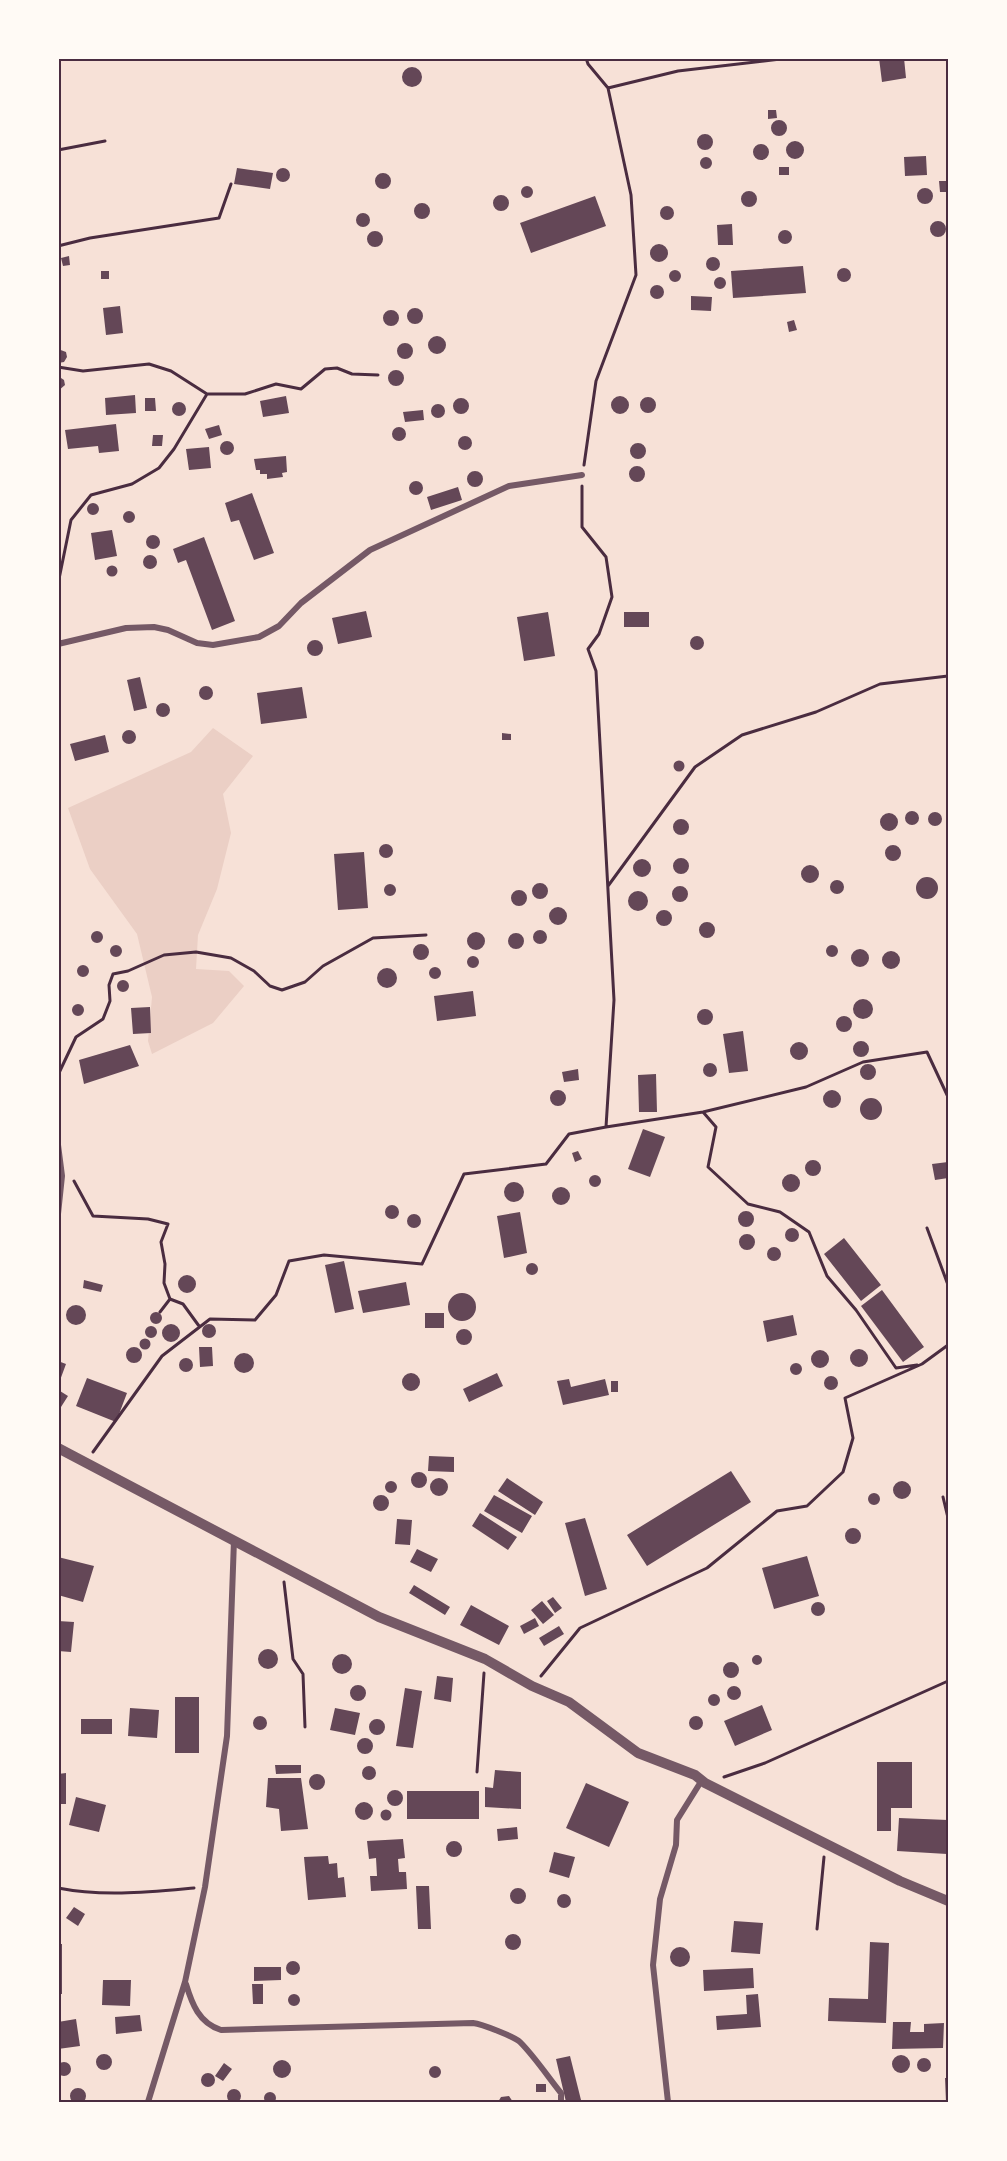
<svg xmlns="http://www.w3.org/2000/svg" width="1007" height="2161" viewBox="0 0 1007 2161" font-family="Merriweather,serif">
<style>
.green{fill:#ebcfc5}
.building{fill:#644757}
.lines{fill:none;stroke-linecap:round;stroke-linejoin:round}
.path{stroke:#4a2c40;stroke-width:3}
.minor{stroke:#755966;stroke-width:6}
.tertiary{stroke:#755966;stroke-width:10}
.neatline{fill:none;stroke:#4a2c40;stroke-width:2}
</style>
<rect width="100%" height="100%" fill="#f7e1d7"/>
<path class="green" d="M213,728L253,756L223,794L231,833L217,889L198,935L196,969L229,971L244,986L213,1023L152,1054L148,1041L152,997L137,934L90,869L68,808L191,752Z"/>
<path class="building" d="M879,58H904L906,78L882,82Z
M402 77a10 10 0 1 1 20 0a10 10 0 1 1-20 0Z
M768,110H776L777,118L768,119Z
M771 128a8 8 0 1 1 16 0a8 8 0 1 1-16 0Z
M697 142a8 8 0 1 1 16 0a8 8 0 1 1-16 0Z
M786 150a9 9 0 1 1 18 0a9 9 0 1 1-18 0Z
M753 152a8 8 0 1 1 16 0a8 8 0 1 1-16 0Z
M926,156L927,175L905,176L904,157Z
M700 163a6 6 0 1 1 12 0a6 6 0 1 1-12 0Z
M779,167H789V175H779Z
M276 175a7 7 0 1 1 14 0a7 7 0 1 1-14 0Z
M237,168L273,173L270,189L234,184Z
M375 181a8 8 0 1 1 16 0a8 8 0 1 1-16 0Z
M939,181H948V192H940Z
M521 192a6 6 0 1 1 12 0a6 6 0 1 1-12 0Z
M917 196a8 8 0 1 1 16 0a8 8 0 1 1-16 0Z
M741 199a8 8 0 1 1 16 0a8 8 0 1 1-16 0Z
M493 203a8 8 0 1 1 16 0a8 8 0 1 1-16 0Z
M595,196L606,226L531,253L520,223Z
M414 211a8 8 0 1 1 16 0a8 8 0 1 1-16 0Z
M660 213a7 7 0 1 1 14 0a7 7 0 1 1-14 0Z
M356 220a7 7 0 1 1 14 0a7 7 0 1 1-14 0Z
M930 229a8 8 0 1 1 16 0a8 8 0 1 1-16 0Z
M732,224L733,245H718L717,225Z
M778 237a7 7 0 1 1 14 0a7 7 0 1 1-14 0Z
M367 239a8 8 0 1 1 16 0a8 8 0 1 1-16 0Z
M650 253a9 9 0 1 1 18 0a9 9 0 1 1-18 0Z
M69,256L70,265L63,266L61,258Z
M706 264a7 7 0 1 1 14 0a7 7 0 1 1-14 0Z
M803,266L806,293L733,298L731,271Z
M837 275a7 7 0 1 1 14 0a7 7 0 1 1-14 0Z
M669 276a6 6 0 1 1 12 0a6 6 0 1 1-12 0Z
M101,271H109V279H101Z
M714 283a6 6 0 1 1 12 0a6 6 0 1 1-12 0Z
M650 292a7 7 0 1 1 14 0a7 7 0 1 1-14 0Z
M691,296L712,297L711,311L691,310Z
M120,306L123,333L106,335L103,308Z
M407 316a8 8 0 1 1 16 0a8 8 0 1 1-16 0Z
M383 318a8 8 0 1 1 16 0a8 8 0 1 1-16 0Z
M794,320L797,330L789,332L787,322Z
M428 345a9 9 0 1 1 18 0a9 9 0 1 1-18 0Z
M397 351a8 8 0 1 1 16 0a8 8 0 1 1-16 0Z
M58,349L66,352L67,357L64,362L58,363Z
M388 378a8 8 0 1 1 16 0a8 8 0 1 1-16 0Z
M58,376L64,380L65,385L58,391Z
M135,395L136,413L106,415L105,398Z
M611 405a9 9 0 1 1 18 0a9 9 0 1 1-18 0Z
M286,396L289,413L263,417L260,401Z
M640 405a8 8 0 1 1 16 0a8 8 0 1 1-16 0Z
M453 406a8 8 0 1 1 16 0a8 8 0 1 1-16 0Z
M145,398H155L156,411H145Z
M172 409a7 7 0 1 1 14 0a7 7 0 1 1-14 0Z
M431 411a7 7 0 1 1 14 0a7 7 0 1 1-14 0Z
M423,410L424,420L405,422L403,412Z
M116,424L119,451L99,453L98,446L68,449L65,430Z
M219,425L222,435L209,439L205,429Z
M392 434a7 7 0 1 1 14 0a7 7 0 1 1-14 0Z
M153,435H163L162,446H152Z
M458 443a7 7 0 1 1 14 0a7 7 0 1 1-14 0Z
M220 448a7 7 0 1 1 14 0a7 7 0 1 1-14 0Z
M630 451a8 8 0 1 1 16 0a8 8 0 1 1-16 0Z
M209,447L211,468L189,470L186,449Z
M286,456L287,472L282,473L283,477L267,479V474H260V470H256L254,459Z
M629 474a8 8 0 1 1 16 0a8 8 0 1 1-16 0Z
M467 479a8 8 0 1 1 16 0a8 8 0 1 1-16 0Z
M409 488a7 7 0 1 1 14 0a7 7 0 1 1-14 0Z
M458,487L462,500L431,510L427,497Z
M252,493L274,553L254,560L239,520L231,522L225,503Z
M87 509a6 6 0 1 1 12 0a6 6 0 1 1-12 0Z
M123 517a6 6 0 1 1 12 0a6 6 0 1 1-12 0Z
M112,530L117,556L95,560L91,533Z
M146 542a7 7 0 1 1 14 0a7 7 0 1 1-14 0Z
M204,537L235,621L212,630L186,560L178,563L173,549Z
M143 562a7 7 0 1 1 14 0a7 7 0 1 1-14 0Z
M106.5 571a5.5 5.5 0 1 1 11 0a5.5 5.5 0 1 1-11 0Z
M366,611L372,637L338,644L332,618Z
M548,612L555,656L524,661L517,617Z
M624,612H649V627H624Z
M690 643a7 7 0 1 1 14 0a7 7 0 1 1-14 0Z
M307 648a8 8 0 1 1 16 0a8 8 0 1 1-16 0Z
M140,677L147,708L134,711L127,680Z
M199 693a7 7 0 1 1 14 0a7 7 0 1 1-14 0Z
M302,687L307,718L261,724L257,693Z
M156 710a7 7 0 1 1 14 0a7 7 0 1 1-14 0Z
M122 737a7 7 0 1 1 14 0a7 7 0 1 1-14 0Z
M502,733L511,734V740H502Z
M105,735L109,752L75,761L70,744Z
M673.5 766a5.5 5.5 0 1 1 11 0a5.5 5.5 0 1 1-11 0Z
M905 818a7 7 0 1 1 14 0a7 7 0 1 1-14 0Z
M928 819a7 7 0 1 1 14 0a7 7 0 1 1-14 0Z
M880 822a9 9 0 1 1 18 0a9 9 0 1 1-18 0Z
M673 827a8 8 0 1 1 16 0a8 8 0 1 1-16 0Z
M379 851a7 7 0 1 1 14 0a7 7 0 1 1-14 0Z
M885 853a8 8 0 1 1 16 0a8 8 0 1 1-16 0Z
M364,852L368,908L338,910L334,854Z
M673 866a8 8 0 1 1 16 0a8 8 0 1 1-16 0Z
M633 868a9 9 0 1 1 18 0a9 9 0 1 1-18 0Z
M801 874a9 9 0 1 1 18 0a9 9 0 1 1-18 0Z
M916 888a11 11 0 1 1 22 0a11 11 0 1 1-22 0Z
M830 887a7 7 0 1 1 14 0a7 7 0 1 1-14 0Z
M532 891a8 8 0 1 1 16 0a8 8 0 1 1-16 0Z
M384 890a6 6 0 1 1 12 0a6 6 0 1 1-12 0Z
M672 894a8 8 0 1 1 16 0a8 8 0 1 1-16 0Z
M511 898a8 8 0 1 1 16 0a8 8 0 1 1-16 0Z
M628 901a10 10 0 1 1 20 0a10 10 0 1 1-20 0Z
M549 916a9 9 0 1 1 18 0a9 9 0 1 1-18 0Z
M656 918a8 8 0 1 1 16 0a8 8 0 1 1-16 0Z
M699 930a8 8 0 1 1 16 0a8 8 0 1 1-16 0Z
M533 937a7 7 0 1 1 14 0a7 7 0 1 1-14 0Z
M91 937a6 6 0 1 1 12 0a6 6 0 1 1-12 0Z
M467 941a9 9 0 1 1 18 0a9 9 0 1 1-18 0Z
M508 941a8 8 0 1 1 16 0a8 8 0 1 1-16 0Z
M413 952a8 8 0 1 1 16 0a8 8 0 1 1-16 0Z
M826 951a6 6 0 1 1 12 0a6 6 0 1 1-12 0Z
M110 951a6 6 0 1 1 12 0a6 6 0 1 1-12 0Z
M851 958a9 9 0 1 1 18 0a9 9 0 1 1-18 0Z
M882 960a9 9 0 1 1 18 0a9 9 0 1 1-18 0Z
M467 962a6 6 0 1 1 12 0a6 6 0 1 1-12 0Z
M77 971a6 6 0 1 1 12 0a6 6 0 1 1-12 0Z
M429 973a6 6 0 1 1 12 0a6 6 0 1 1-12 0Z
M377 978a10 10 0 1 1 20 0a10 10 0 1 1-20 0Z
M117 986a6 6 0 1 1 12 0a6 6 0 1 1-12 0Z
M473,991L476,1016L437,1021L434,996Z
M853 1009a10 10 0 1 1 20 0a10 10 0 1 1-20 0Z
M72 1010a6 6 0 1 1 12 0a6 6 0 1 1-12 0Z
M150,1007L151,1033L133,1034L131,1008Z
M697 1017a8 8 0 1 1 16 0a8 8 0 1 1-16 0Z
M836 1024a8 8 0 1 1 16 0a8 8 0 1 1-16 0Z
M743,1031L748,1071L729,1073L723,1034Z
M853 1049a8 8 0 1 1 16 0a8 8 0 1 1-16 0Z
M790 1051a9 9 0 1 1 18 0a9 9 0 1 1-18 0Z
M130,1045L139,1066L84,1084L79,1060Z
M703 1070a7 7 0 1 1 14 0a7 7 0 1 1-14 0Z
M860 1072a8 8 0 1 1 16 0a8 8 0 1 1-16 0Z
M578,1069L579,1080L564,1082L562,1072Z
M656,1074L657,1112H639L638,1075Z
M550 1098a8 8 0 1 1 16 0a8 8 0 1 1-16 0Z
M823 1099a9 9 0 1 1 18 0a9 9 0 1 1-18 0Z
M860 1109a11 11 0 1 1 22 0a11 11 0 1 1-22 0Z
M643,1129L665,1137L650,1177L628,1169Z
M578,1151L582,1159L575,1162L572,1153Z
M805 1168a8 8 0 1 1 16 0a8 8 0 1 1-16 0Z
M948,1162V1178L935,1180L932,1164Z
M782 1183a9 9 0 1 1 18 0a9 9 0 1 1-18 0Z
M589 1181a6 6 0 1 1 12 0a6 6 0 1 1-12 0Z
M504 1192a10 10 0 1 1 20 0a10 10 0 1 1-20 0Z
M552 1196a9 9 0 1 1 18 0a9 9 0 1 1-18 0Z
M385 1212a7 7 0 1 1 14 0a7 7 0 1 1-14 0Z
M738 1219a8 8 0 1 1 16 0a8 8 0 1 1-16 0Z
M520,1212L527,1253L504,1258L497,1216Z
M407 1221a7 7 0 1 1 14 0a7 7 0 1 1-14 0Z
M785 1235a7 7 0 1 1 14 0a7 7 0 1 1-14 0Z
M739 1242a8 8 0 1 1 16 0a8 8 0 1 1-16 0Z
M844,1238L881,1285L861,1301L824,1254Z
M767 1254a7 7 0 1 1 14 0a7 7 0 1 1-14 0Z
M344,1261L354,1309L335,1313L325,1265Z
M526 1269a6 6 0 1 1 12 0a6 6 0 1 1-12 0Z
M178 1284a9 9 0 1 1 18 0a9 9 0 1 1-18 0Z
M84,1280L103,1285L101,1292L83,1288Z
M406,1282L410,1305L363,1313L358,1291Z
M882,1290L924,1347L903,1362L861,1306Z
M448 1307a14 14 0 1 1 28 0a14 14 0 1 1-28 0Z
M66 1315a10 10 0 1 1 20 0a10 10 0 1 1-20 0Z
M150 1318a6 6 0 1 1 12 0a6 6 0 1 1-12 0Z
M425,1313H444V1328H425Z
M793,1315L797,1335L767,1342L763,1321Z
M202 1331a7 7 0 1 1 14 0a7 7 0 1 1-14 0Z
M162 1333a9 9 0 1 1 18 0a9 9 0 1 1-18 0Z
M145 1332a6 6 0 1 1 12 0a6 6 0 1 1-12 0Z
M456 1337a8 8 0 1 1 16 0a8 8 0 1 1-16 0Z
M139.5 1344a5.5 5.5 0 1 1 11 0a5.5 5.5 0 1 1-11 0Z
M199,1347H212L213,1366L200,1367Z
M126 1355a8 8 0 1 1 16 0a8 8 0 1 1-16 0Z
M850 1358a9 9 0 1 1 18 0a9 9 0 1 1-18 0Z
M811 1359a9 9 0 1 1 18 0a9 9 0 1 1-18 0Z
M234 1363a10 10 0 1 1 20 0a10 10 0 1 1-20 0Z
M179 1365a7 7 0 1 1 14 0a7 7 0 1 1-14 0Z
M58,1361L66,1364L59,1383H58Z
M790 1369a6 6 0 1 1 12 0a6 6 0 1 1-12 0Z
M497,1373L503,1386L469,1402L463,1389Z
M402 1382a9 9 0 1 1 18 0a9 9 0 1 1-18 0Z
M824 1383a7 7 0 1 1 14 0a7 7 0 1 1-14 0Z
M87,1378L127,1393L116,1422L76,1406Z
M569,1379L571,1387L605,1379L609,1395L563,1405L557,1381Z
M611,1381H618V1392H611Z
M60,1391L68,1396L61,1407L58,1405Z
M429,1456L454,1457V1472L428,1471Z
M731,1471L751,1502L647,1566L627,1535Z
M411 1480a8 8 0 1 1 16 0a8 8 0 1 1-16 0Z
M507,1478L543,1502L535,1515L498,1491Z
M430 1487a9 9 0 1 1 18 0a9 9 0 1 1-18 0Z
M893 1490a9 9 0 1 1 18 0a9 9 0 1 1-18 0Z
M385 1487a6 6 0 1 1 12 0a6 6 0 1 1-12 0Z
M868 1499a6 6 0 1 1 12 0a6 6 0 1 1-12 0Z
M373 1503a8 8 0 1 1 16 0a8 8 0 1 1-16 0Z
M494,1495L532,1516L522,1533L484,1511Z
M480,1513L517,1537L508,1550L472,1526Z
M585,1518L607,1589L585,1596L565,1523Z
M397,1519L412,1520L410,1545L395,1544Z
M845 1536a8 8 0 1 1 16 0a8 8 0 1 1-16 0Z
M417,1549L438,1559L431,1572L410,1562Z
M807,1556L819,1596L774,1609L762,1568Z
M58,1557L94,1566L83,1602L58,1595Z
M414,1585L450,1607L445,1615L409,1593Z
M553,1597L562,1608L555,1613L547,1601Z
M542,1601L554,1615L543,1624L531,1610Z
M811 1609a7 7 0 1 1 14 0a7 7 0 1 1-14 0Z
M471,1605L509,1626L499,1645L460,1625Z
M535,1618L539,1626L524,1634L520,1626Z
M58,1621L74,1622L71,1652L58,1651Z
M559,1626L564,1634L544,1646L539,1638Z
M258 1659a10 10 0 1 1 20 0a10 10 0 1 1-20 0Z
M332 1664a10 10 0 1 1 20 0a10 10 0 1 1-20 0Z
M752 1660a5 5 0 1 1 10 0a5 5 0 1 1-10 0Z
M723 1670a8 8 0 1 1 16 0a8 8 0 1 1-16 0Z
M437,1676L453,1678L451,1702L434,1699Z
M350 1693a8 8 0 1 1 16 0a8 8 0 1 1-16 0Z
M727 1693a7 7 0 1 1 14 0a7 7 0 1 1-14 0Z
M405,1688L422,1691L413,1748L396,1746Z
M708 1700a6 6 0 1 1 12 0a6 6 0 1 1-12 0Z
M175,1697H199V1753H175Z
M762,1705L772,1730L735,1746L724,1721Z
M130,1708L159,1710L157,1738L128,1736Z
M335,1708L360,1713L355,1735L330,1730Z
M253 1723a7 7 0 1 1 14 0a7 7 0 1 1-14 0Z
M689 1723a7 7 0 1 1 14 0a7 7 0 1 1-14 0Z
M81,1719H112V1734H81Z
M369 1727a8 8 0 1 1 16 0a8 8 0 1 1-16 0Z
M357 1746a8 8 0 1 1 16 0a8 8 0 1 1-16 0Z
M877,1762H912V1808H891V1831H877Z
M275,1765H301V1773L276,1774Z
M362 1773a7 7 0 1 1 14 0a7 7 0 1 1-14 0Z
M495,1770L521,1772V1809L485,1807V1787L493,1788Z
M66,1773V1804H58V1774Z
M309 1782a8 8 0 1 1 16 0a8 8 0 1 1-16 0Z
M268,1778H301L308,1829L281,1831L279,1809L266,1807Z
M586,1783L629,1802L609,1847L566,1828Z
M387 1798a8 8 0 1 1 16 0a8 8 0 1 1-16 0Z
M407,1791H479V1819H407Z
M76,1797L106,1805L99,1832L69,1825Z
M355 1811a9 9 0 1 1 18 0a9 9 0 1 1-18 0Z
M380.5 1815a5.5 5.5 0 1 1 11 0a5.5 5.5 0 1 1-11 0Z
M899,1818L948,1820L947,1854L897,1851Z
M517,1827L518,1839L498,1841L497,1829Z
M403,1839L405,1858L398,1859L399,1872H406L407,1889L371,1891L370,1876H377L376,1858L369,1859L367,1841Z
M446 1849a8 8 0 1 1 16 0a8 8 0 1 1-16 0Z
M554,1852L575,1857L569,1878L549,1872Z
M328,1856L329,1864L337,1863L338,1878L344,1877L346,1897L308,1900L304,1857Z
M416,1886H429L431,1929H418Z
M510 1896a8 8 0 1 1 16 0a8 8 0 1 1-16 0Z
M557 1901a7 7 0 1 1 14 0a7 7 0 1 1-14 0Z
M74,1907L85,1914L78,1926L66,1918Z
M734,1921L763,1923L760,1954L731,1952Z
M505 1942a8 8 0 1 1 16 0a8 8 0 1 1-16 0Z
M870,1942L889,1943L886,2023L828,2021L829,1998L868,1999Z
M58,1944H62V1994H58Z
M670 1957a10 10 0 1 1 20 0a10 10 0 1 1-20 0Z
M286 1968a7 7 0 1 1 14 0a7 7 0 1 1-14 0Z
M254,1967H281V1980L254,1981Z
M753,1968L754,1988L704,1991L703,1970Z
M103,1980H131L130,2006L102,2005Z
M252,1984H263V2004H253Z
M288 2000a6 6 0 1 1 12 0a6 6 0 1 1-12 0Z
M758,1994L761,2027L717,2030L716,2016L747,2014L746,1995Z
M140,2015L142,2031L116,2034L115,2017Z
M76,2019L80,2046L58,2049V2022Z
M893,2022H911L910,2032H924V2024L944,2023L943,2048L892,2049Z
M96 2062a8 8 0 1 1 16 0a8 8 0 1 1-16 0Z
M892 2064a9 9 0 1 1 18 0a9 9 0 1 1-18 0Z
M570,2056L581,2100L566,2102L556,2059Z
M917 2065a7 7 0 1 1 14 0a7 7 0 1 1-14 0Z
M273 2069a9 9 0 1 1 18 0a9 9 0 1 1-18 0Z
M57 2069a7 7 0 1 1 14 0a7 7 0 1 1-14 0Z
M224,2063L232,2069L223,2081L215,2076Z
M429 2072a6 6 0 1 1 12 0a6 6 0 1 1-12 0Z
M201 2080a7 7 0 1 1 14 0a7 7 0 1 1-14 0Z
M945,2078H948V2102H946Z
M536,2084H546V2092H536Z
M70 2096a8 8 0 1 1 16 0a8 8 0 1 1-16 0Z
M227 2096a7 7 0 1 1 14 0a7 7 0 1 1-14 0Z
M264 2098a6 6 0 1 1 12 0a6 6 0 1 1-12 0Z
M509,2096L513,2102H498L501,2097Z"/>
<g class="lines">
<path class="path" d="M586,58L588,64L608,88
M58,150L105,141
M58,246L90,238L219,218L231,184
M58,367L83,371L149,364L171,371L207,394H245L276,384L301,389L325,369L337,368L352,374L378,375
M584,465L596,381L636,275L631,195L608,88L678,71L789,58
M58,584L71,520L91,495L132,484L159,468L174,449L207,394
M608,886L695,767L742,735L816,712L880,684L948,676
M58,1075L76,1037L103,1019L110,1001L109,985L113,974L128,971L164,955L196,952L231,958L254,971L270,986L282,990L305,982L323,966L373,938L426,935
M703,1112L716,1127L708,1167L748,1204L780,1212L809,1232L827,1276L856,1310L896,1368L917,1365
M606,1127L703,1112L806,1087L863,1062L927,1052L948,1097
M74,1181L93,1216L148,1219L168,1224L161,1242L165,1264L164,1283L170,1299
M927,1228L948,1285
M160,1312L170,1299L183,1304L199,1326
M93,1452L162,1356L210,1319L255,1320L276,1295L289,1261L324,1255L422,1264L464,1174L546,1164L569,1134L606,1127L614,1000L596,671L588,649L599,634L612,597L606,557L582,527V486
M943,1497L948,1518
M284,1582L293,1659L303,1674L305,1727
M541,1676L580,1628L707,1568L777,1511L807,1506L843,1472L853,1438L845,1398L922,1364L948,1345
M477,1772L484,1673
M724,1777L765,1763L948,1681
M58,1888C103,1897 149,1892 194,1888
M817,1929L824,1857"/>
<path class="minor" d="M58,644L126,628L154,627L168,630L197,643L213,645L259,637L279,626L301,603L370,550L509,486L582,475
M58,1145L62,1176L58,1214
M186,1984C192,2004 199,2023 221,2030L473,2023C482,2024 515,2037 520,2042C535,2057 548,2077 561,2093V2102
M148,2102L185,1982L205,1887L227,1736L234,1540
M668,2102L653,1965L660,1899L676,1845L677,1820L702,1780"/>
<path class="tertiary" d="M58,1448L379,1617L485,1659L532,1686L569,1702L638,1753L695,1775L705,1783L900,1881L948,1901"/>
</g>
<rect width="1007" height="2161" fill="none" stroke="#fffaf5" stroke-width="120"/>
<rect x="60" y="60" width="887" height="2041" class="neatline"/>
</svg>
